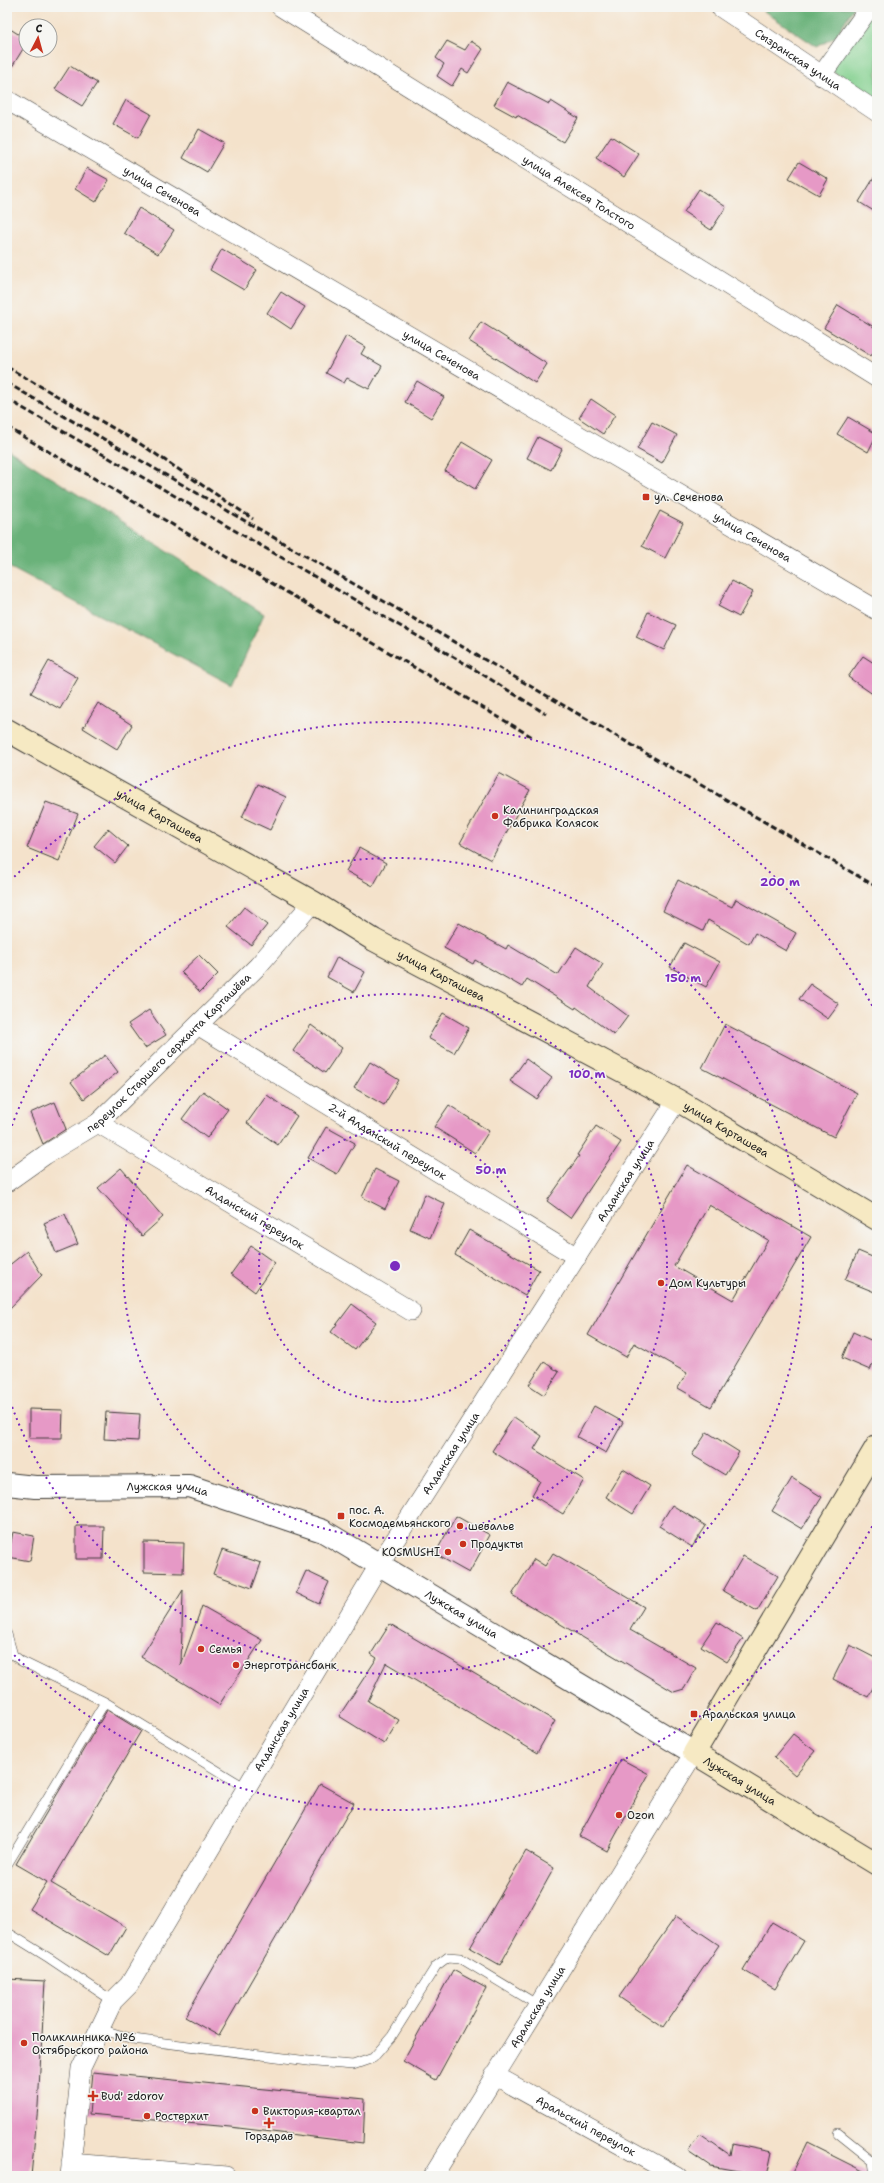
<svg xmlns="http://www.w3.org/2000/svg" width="884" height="2183" viewBox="0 0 884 2183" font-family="'Shantell Sans',sans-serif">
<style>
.green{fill:#83d08f;stroke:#507656}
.forest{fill:#6ab27a;stroke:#43674b}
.building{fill:#e699c6;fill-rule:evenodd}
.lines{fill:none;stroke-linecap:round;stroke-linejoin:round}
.service-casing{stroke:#3c3a36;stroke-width:10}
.minor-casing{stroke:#3c3a36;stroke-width:20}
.tertiary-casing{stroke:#3c3a36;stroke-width:24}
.secondary-casing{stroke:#3c3a36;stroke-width:24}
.service{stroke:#fff;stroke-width:9}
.minor{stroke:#fff;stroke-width:19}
.tertiary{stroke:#fff;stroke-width:22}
.secondary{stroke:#f6e9c3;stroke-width:22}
.rail{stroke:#1c1c1c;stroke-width:3;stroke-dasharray:6 3;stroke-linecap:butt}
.ring{fill:none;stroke:#7b2cbf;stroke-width:2;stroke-dasharray:2 4}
.poi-dot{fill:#c8321e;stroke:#f6f6f2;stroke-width:1.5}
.labels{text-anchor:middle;stroke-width:3;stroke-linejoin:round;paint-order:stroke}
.street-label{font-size:11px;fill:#1c1c1c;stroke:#f6f6f2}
.poi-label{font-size:11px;fill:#1c1c1c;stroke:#f6f6f2;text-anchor:start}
.centre{fill:#7b2cbf;stroke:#f6f6f2;stroke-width:2}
.ring-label{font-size:12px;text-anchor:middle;font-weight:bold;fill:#7b2cbf;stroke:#f6f6f2;stroke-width:3;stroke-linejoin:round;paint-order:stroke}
</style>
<rect width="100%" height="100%" fill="#f6f6f2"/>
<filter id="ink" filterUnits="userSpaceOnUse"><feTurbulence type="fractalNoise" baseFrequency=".025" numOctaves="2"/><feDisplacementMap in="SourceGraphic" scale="8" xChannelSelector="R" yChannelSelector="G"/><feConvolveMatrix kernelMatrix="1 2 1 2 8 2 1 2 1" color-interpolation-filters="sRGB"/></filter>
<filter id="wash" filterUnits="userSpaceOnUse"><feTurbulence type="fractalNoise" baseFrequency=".012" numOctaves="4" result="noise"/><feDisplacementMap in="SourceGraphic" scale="16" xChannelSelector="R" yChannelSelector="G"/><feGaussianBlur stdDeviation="0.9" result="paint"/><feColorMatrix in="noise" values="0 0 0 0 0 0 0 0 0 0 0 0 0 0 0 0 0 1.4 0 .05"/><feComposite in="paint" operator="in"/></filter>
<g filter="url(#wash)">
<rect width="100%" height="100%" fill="#f4e2cb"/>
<path class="green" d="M857,7H877V100L820,63Z"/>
<path class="forest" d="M758,7H854L835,37L817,47Z
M7,449L264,614L232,685L7,566Z"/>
<g id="blocks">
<path class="building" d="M7,27L26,39V44L7,75Z
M447,41L465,50L471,41L483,49L468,73L462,69L452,86L437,76L444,64L436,58Z
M70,66L97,83L82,106L55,89Z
M507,82L549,104L551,101L578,118L563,142L517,115L516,117L494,105Z
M126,100L151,114L138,138L113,124Z
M199,129L224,143L207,172L183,158Z
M611,136L639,154L624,177L596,158Z
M799,162L828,179L819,195L789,178Z
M87,168L109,180L96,202L75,189Z
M877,173V213L859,202Z
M699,189L726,207L711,230L684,212Z
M139,208L174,230L158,254L124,233Z
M222,249L257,270L244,290L210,270Z
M281,292L305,307L291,329L267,313Z
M838,305L877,329V346L871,356L824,328Z
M481,322L547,364L535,383L469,341Z
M346,336L365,347L361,354L382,366L369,389L347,378L344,383L326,373Z
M417,381L444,397L431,418L405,402Z
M591,399L615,415L603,434L579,418Z
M848,417L877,434L868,452L837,434Z
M652,422L677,435L662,463L637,449Z
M538,437L562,449L551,470L527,458Z
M462,442L492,460L475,489L445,471Z
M660,511L683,523L665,558L642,546Z
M732,581L753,592L739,617L718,606Z
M648,612L676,625L664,650L636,637Z
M863,656L877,665V697L848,677Z
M49,661L78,678L60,709L31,693Z
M98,703L132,725L117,749L83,728Z
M499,773L530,790L491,860L460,843Z
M258,784L286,797L270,830L242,817Z
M46,802L78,814L59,861L27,848Z
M108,829L128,846L115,863L94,846Z
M359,848L386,863L373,886L346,871Z
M678,880L732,907L736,899L796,933L786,951L755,933L749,944L708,920L703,931L663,911Z
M244,907L267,925L251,945L228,927Z
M459,923L506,949L508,945L558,975L576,947L603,964L589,987L628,1016L614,1035L576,1007L575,1009L527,979L522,987L475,960L473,964L444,948Z
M684,943L720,962L706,987L670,967Z
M199,955L218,974L200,992L181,972Z
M337,957L365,972L354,992L327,977Z
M810,984L839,1004L828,1019L799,999Z
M149,1010L166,1035L145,1048L128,1024Z
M443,1013L469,1028L454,1053L428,1038Z
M725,1024L857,1093L834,1137L702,1068Z
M311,1025L342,1048L325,1073L293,1051Z
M105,1055L118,1072L84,1099L71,1082Z
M526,1059L552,1078L537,1099L510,1081Z
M370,1062L399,1080L384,1105L354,1088Z
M203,1091L228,1109L207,1138L182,1119Z
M267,1095L297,1116L278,1145L247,1123Z
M55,1102L66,1129L43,1144L30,1113Z
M449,1105L489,1131L475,1153L434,1127Z
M596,1126L621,1142L570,1218L547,1201L579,1156L577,1155Z
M326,1127L355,1143L337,1174L308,1158Z
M687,1165L811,1237L711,1407L678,1388L687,1373L634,1343L626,1357L588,1335ZM709,1205L768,1240L733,1300L674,1266Z
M121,1168L163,1217L142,1236L98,1188Z
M375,1169L399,1181L385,1209L362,1197Z
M425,1194L445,1204L430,1238L410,1229Z
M65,1214L78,1244L56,1253L44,1223Z
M469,1230L539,1270L525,1295L455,1255Z
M251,1246L275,1263L255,1292L231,1274Z
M27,1251L42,1275L7,1311V1267Z
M858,1251L877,1259V1293L845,1280Z
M352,1304L376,1322L355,1350L331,1332Z
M853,1332L877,1343V1354L870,1370L842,1358Z
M544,1362L559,1372L544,1395L529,1385Z
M594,1406L623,1422L606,1453L577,1437Z
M29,1409L63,1410L62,1438H29Z
M106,1412L140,1414L138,1441L104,1439Z
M514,1417L542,1436L534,1449L584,1480L563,1514L532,1495L540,1481L492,1451Z
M707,1432L739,1452L725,1475L692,1455Z
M623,1469L650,1486L633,1514L606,1497Z
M792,1478L822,1497L802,1529L772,1511Z
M672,1505L706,1526L692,1547L659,1526Z
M456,1516L490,1535L469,1573L435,1554Z
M76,1526H104L103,1559H76Z
M13,1532L34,1536L30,1561L8,1557Z
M144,1542L184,1543L183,1573L144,1572Z
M222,1550L261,1563L252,1588L213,1574Z
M553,1553L644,1607L630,1630L696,1668L684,1689L674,1692L512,1595L534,1559L545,1566Z
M743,1556L778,1576L757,1611L723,1591Z
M306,1571L329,1582L319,1604L296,1593Z
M183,1590L181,1665L202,1606L262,1640L219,1705L141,1657Z
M717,1622L743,1639L727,1662L701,1646Z
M390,1624L555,1721L537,1753L386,1663L368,1701L399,1720L384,1744L339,1716L377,1658L371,1654Z
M850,1645L877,1659V1680L868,1697L833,1679Z
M107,1710L141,1731L51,1883L126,1927L109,1956L30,1909L47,1882L16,1864Z
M793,1734L815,1751L795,1775L774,1757Z
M621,1759L649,1774L607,1851L579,1836Z
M320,1784L354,1803L219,2036L185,2017Z
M526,1851L554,1868L500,1965L470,1948Z
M676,1916L719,1945L663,2027L619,1997Z
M772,1922L804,1941L775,1989L743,1970Z
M453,1970L486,1988L436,2080L403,2061Z
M7,1979L45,1981L38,2106L31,2176H7Z
M93,2072L365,2099L363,2143L230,2127L89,2114Z
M700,2134L730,2155L732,2144L772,2152L767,2176L710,2166L688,2151Z
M807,2143L869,2174V2176H791Z"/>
</g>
</g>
<g filter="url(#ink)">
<use href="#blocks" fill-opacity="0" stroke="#3c3a36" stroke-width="1"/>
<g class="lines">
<defs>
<path id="service" d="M7,1634L13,1655L21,1661L105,1702
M7,1865L105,1702L246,1788
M7,1932L49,1958L113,2001
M100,2029L133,2039L316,2062L353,2065L373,2058L392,2036L436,1966L448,1957L460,1958L538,2005
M838,2133L873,2161L875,2176"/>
<g id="minor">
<path id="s1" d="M281,7L877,378"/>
<path id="s2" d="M720,7L877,112"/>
<path d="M821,76L870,7"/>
<path id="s3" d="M7,100L877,610"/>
<path id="s4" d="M199,1026L577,1257"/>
<path id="s5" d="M98,1123L411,1311"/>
<path id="s6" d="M7,1182L45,1155L98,1123L258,966L313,902"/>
<path id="s7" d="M494,2075L677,2176"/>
<path d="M71,2163L226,2176"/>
<path id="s8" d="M70,2176L81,2068L113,2001L129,1985L379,1565L677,1100"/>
<path id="s9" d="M433,2176L694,1753"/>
</g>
<g id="tertiary">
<path id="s10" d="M7,1484L35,1487L189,1486L323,1531L694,1753"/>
</g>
<g id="secondary">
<path id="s11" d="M7,730L313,902L374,940L677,1100L877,1219"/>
<path id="s12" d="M877,1446L694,1753L877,1864"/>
</g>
</defs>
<use href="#service" class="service-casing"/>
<use href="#minor" class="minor-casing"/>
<use href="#tertiary" class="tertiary-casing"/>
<use href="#secondary" class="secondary-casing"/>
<use href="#service" class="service"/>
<use href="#minor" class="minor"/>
<use href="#tertiary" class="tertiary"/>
<use href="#secondary" class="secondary"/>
<path class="rail" d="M7,367L139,443L253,519
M7,383L877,887
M7,399L471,667L546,714
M7,427L534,738"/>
</g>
</g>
<g class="ring">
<circle cx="395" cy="1266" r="136"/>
<circle cx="395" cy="1266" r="272"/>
<path d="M8 1137A408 408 0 1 1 8 1395"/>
<path d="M875 1521A544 544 0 0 1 10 1651M10 881A544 544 0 0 1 875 1011"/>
</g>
<g class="poi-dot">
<rect x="642" y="493" width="8" height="8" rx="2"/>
<circle cx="495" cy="816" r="4"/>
<circle cx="661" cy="1283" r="4"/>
<rect x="337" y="1512" width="8" height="8" rx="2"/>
<circle cx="460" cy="1526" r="4"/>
<circle cx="463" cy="1544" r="4"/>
<circle cx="448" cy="1552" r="4"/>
<circle cx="201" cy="1649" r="4"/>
<circle cx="236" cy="1665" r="4"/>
<rect x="690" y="1710" width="8" height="8" rx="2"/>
<circle cx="619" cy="1815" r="4"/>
<circle cx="24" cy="2043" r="4"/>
<path d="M91 2090h4v4h4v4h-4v4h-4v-4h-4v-4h4z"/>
<circle cx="255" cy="2111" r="4"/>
<circle cx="147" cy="2116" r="4"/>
<path d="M267 2117h4v4h4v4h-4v4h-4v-4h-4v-4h4z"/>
</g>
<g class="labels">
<g class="street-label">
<text dy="4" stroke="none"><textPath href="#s2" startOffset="94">Сызранская улица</textPath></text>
<text dy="4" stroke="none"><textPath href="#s3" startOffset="180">улица Сеченова</textPath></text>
<text dy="4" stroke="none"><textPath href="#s1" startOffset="351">улица Алексея Толстого</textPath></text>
<text dy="4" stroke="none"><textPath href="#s3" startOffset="504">улица Сеченова</textPath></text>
<text dy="4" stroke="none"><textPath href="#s3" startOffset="864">улица Сеченова</textPath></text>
<text dy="4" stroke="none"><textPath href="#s11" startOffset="175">улица Карташева</textPath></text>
<text dy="4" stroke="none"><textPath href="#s11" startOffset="499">улица Карташева</textPath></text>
<text dy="4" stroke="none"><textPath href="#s6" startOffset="208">переулок Старшего сержанта Карташёва</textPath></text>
<text dy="4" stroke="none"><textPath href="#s11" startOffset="823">улица Карташева</textPath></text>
<text dy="4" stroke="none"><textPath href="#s4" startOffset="221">2-й Алданский переулок</textPath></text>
<text dy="4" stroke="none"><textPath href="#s8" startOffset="1151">Алданская улица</textPath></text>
<text dy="4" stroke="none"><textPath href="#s5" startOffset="183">Алданский переулок</textPath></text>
<text dy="4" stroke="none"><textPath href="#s8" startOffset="827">Алданская улица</textPath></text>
<text dy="4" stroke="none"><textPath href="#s10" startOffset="161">Лужская улица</textPath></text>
<text dy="4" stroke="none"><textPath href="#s10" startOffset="485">Лужская улица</textPath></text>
<text dy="4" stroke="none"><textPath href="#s8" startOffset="503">Алданская улица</textPath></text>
<text dy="4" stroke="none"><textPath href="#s12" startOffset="411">Лужская улица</textPath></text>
<text dy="4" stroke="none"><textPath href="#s9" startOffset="199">Аральская улица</textPath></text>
<text dy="4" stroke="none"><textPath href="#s7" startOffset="105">Аральский переулок</textPath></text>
</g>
<g class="poi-label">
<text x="654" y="501">ул. Сеченова</text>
<text x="503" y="814">Калининградская<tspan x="503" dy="13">Фабрика Колясок</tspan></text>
<text x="669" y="1287">Дом Культуры</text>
<text x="349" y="1514">пос. А.<tspan x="349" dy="13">Космодемьянского</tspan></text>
<text x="468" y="1530">шевалье</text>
<text x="471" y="1548">Продукты</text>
<text x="440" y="1556" text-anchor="end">KOSMUSHI</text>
<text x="209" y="1653">Семья</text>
<text x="244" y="1669">Энерготрансбанк</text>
<text x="702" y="1718">Аральская улица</text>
<text x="627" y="1819">Ozon</text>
<text x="32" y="2041">Поликлинника №6<tspan x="32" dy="13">Октябрьского района</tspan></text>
<text x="101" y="2100">Bud' zdorov</text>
<text x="263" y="2115">Виктория-квартал</text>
<text x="155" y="2120">Ростерхит</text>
<text x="269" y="2140" text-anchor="middle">Горздрав</text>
</g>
</g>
<circle cx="395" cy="1266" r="6" class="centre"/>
<g class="ring-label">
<text x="780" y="886">200 m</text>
<text x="683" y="982">150 m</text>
<text x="587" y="1078">100 m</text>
<text x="491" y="1174">50 m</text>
</g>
<rect width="884" height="2183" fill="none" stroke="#f6f6f2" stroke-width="24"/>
<g transform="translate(38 38) rotate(6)"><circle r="19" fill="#f6f6f2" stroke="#9f9f9c"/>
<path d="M0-3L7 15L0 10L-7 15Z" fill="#c8321e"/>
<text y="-6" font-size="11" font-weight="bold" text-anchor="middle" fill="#1c1c1c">С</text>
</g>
</svg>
